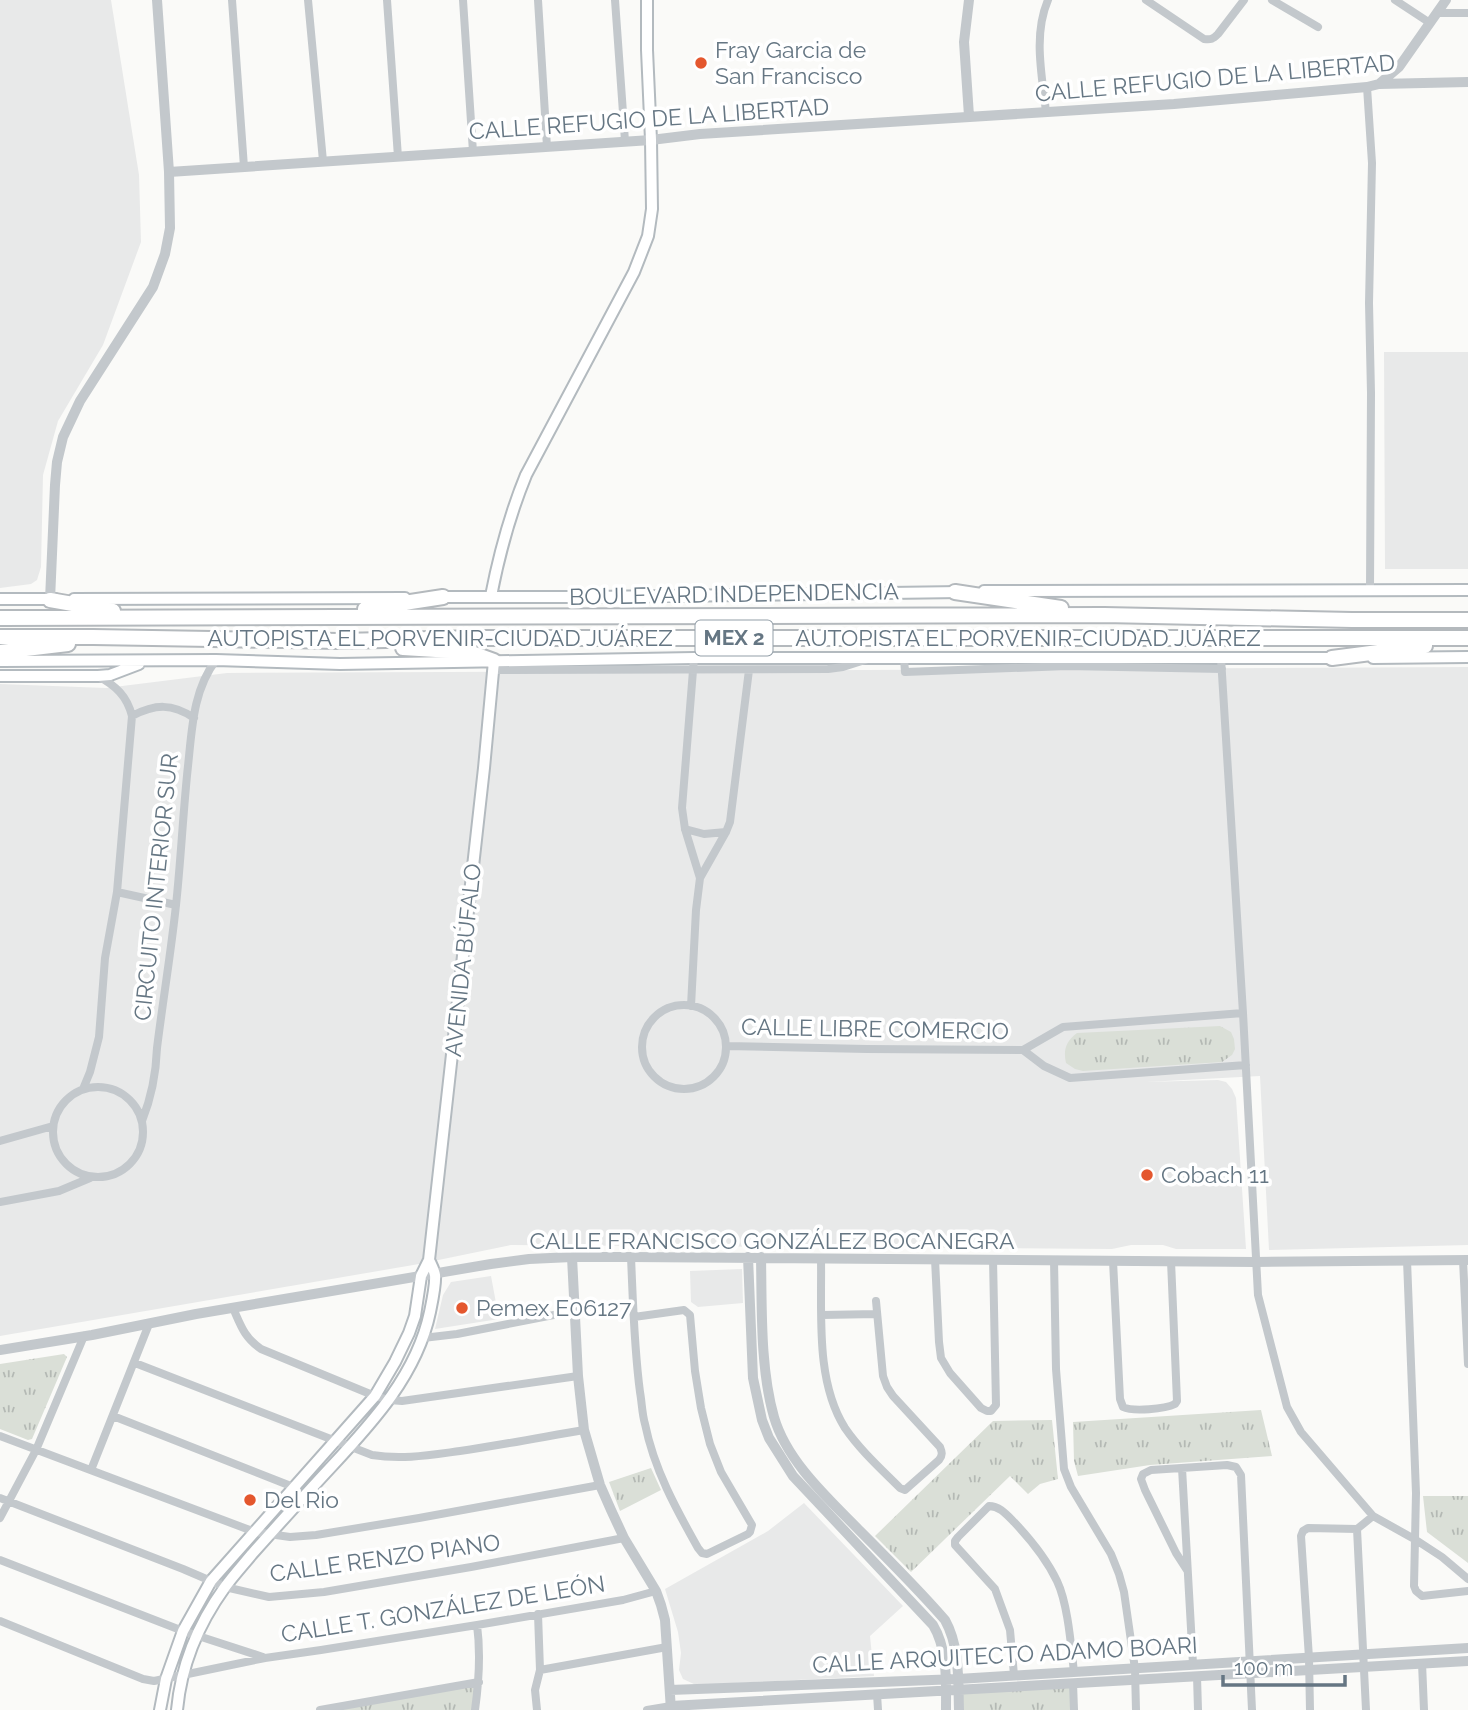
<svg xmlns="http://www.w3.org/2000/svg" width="1468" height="1710" viewBox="0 0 1468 1710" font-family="Raleway,sans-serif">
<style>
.built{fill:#e8e9e9}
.park{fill:url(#park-tufts)}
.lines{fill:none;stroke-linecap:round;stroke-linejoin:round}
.secondary-casing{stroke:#b3babf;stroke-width:14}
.trunk-casing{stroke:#b4b9bd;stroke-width:18}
.minor{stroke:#c3c8cc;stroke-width:8}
.tertiary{stroke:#c3c8cc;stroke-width:10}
.secondary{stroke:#fff;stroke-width:10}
.trunk{stroke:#fff;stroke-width:14}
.poi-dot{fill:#e4572e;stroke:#fff;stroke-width:2.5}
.labels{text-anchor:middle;stroke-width:7;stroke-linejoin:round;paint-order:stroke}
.shield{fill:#fff;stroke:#939fa8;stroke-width:2}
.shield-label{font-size:21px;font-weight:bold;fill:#657683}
.poi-label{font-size:23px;fill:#657683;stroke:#fff;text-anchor:start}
.street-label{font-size:23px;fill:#657683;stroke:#fff}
</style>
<defs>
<pattern id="park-tufts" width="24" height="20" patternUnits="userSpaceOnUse" patternTransform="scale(1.75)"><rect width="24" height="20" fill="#dadfd7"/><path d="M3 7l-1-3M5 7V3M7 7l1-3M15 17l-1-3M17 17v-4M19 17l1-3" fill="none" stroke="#b4b9b4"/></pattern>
</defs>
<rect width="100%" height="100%" fill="#fafaf8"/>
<path class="built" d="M0,0H111L139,175L141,242L103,345L58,421L43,475L41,567L37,580L31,584L0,588Z
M1384,352H1468V569H1385Z
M1468,667V1245L1269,1250L1260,1076L1146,1082L1218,1080L1226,1082L1232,1089L1236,1098L1246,1249H1176L1163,1245H1131L1112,1249L511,1245L419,1264L0,1336V684L106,688L227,673Z
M742,1269L743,1303L698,1307L691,1302L690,1271Z
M491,1276L499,1319L435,1329L443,1295L451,1282Z
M804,1503L903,1606L870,1636L874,1676L696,1685L683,1679L679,1670L681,1653L678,1632L665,1589L768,1531Z"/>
<path class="park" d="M1220,1026L1231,1032L1234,1039L1235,1049L1232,1055L1222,1062L1083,1071L1075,1069L1066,1063C1063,1050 1066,1041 1077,1033Z
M64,1354L67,1357L32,1439L28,1440L0,1429V1364Z
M1261,1410L1272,1456L1150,1465L1078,1476L1074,1461L1073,1422Z
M1052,1420L1058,1479L1040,1484L1028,1494L1010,1476L911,1572L875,1536L993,1421Z
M651,1468L661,1490L620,1511L609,1482Z
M1423,1496H1468V1563L1427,1532Z
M479,1682L475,1710H319Z
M1073,1683L1074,1710H959L958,1690Z"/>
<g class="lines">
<defs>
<path id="secondary" d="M984,591L1468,590
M491,596C499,555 510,514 526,475L634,272L648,236L652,209L651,140L647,50V0
M438,597H589L961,592
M0,599H55
M74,599L405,598
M1373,658L1468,657
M0,661L216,660L340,664L694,658H1339
M0,676H98L110,675L139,664
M160,1710L166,1679L183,1631L211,1581L375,1396L395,1362L409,1333L415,1316L421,1276L429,1260L484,768L494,661
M177,1710C181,1666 199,1623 225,1587C233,1576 243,1565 252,1554C278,1525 304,1496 331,1467C373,1422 417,1374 430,1312C432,1302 436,1284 435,1275C434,1270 431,1264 429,1260"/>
<path id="trunk" d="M955,592L1061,608
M50,600L113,611
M365,609L443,597
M0,618L1104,615L1352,620H1468
M0,637H93L339,641L479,638H1468
M403,648L469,652L494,661
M0,652L68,644
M1332,658L1425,646"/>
</defs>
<use href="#secondary" class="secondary-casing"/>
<use href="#trunk" class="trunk-casing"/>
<path class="minor" d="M232,0L244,167
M308,0L323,161
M387,0L398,157
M463,0L473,152
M538,0L547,147
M615,0L625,141
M1146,0L1204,39C1211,40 1213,39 1218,34L1244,0
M1272,0L1318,27
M1395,0L1430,23
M1437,13H1468
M1367,87L1372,163L1369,303L1371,393L1370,590
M1046,112C1042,75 1033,35 1048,0
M694,658L682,808L685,829L700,878
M904,658L905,672L1067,666L1222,669
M1221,658L1243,1013L1258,1295L1287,1407L1301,1432L1373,1516L1416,1540L1442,1557L1468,1579
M493,670L828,669L843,667L865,660
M132,716C155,704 172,703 194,718
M685,829L704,834L726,832
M117,892L176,905
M642 1047a42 42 0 1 1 84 0a42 42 0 1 1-84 0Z
M691,1006L696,910L700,878L726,832L730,822L749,670
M726,1046L867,1049L1023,1050L1063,1027L1243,1013
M1023,1050L1044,1066L1070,1078L1246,1065
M53 1132a45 45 0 1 1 90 0a45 45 0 1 1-90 0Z
M83,1089L90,1072L99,1037L105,958L117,892L132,716C127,696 116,686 98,676
M142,1121C152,1096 156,1075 157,1048C163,1000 171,952 176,905C181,859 183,812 188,766C192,729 193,690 216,660
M0,1141L53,1126
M0,1202L59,1191L90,1178
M631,1257C633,1302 634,1347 640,1392C642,1403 642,1414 645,1424C654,1469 676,1509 698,1548L702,1553L707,1554L748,1534L750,1532L752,1525L721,1472L710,1444L701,1408L695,1371L690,1315L684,1310L634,1317
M821,1258C822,1312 815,1381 845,1428C860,1450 881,1469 900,1488L905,1490L939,1460C943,1455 942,1452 940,1447L893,1396L887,1387L883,1376L876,1301
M935,1259L939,1342L941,1358L950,1373L981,1408L987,1411H991L996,1405L993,1259
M1054,1260L1056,1369L1064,1469L1071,1487L1111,1554L1119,1574L1124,1592L1135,1669L1136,1710
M1407,1260L1416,1493L1414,1586L1416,1591L1422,1596L1468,1591
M1463,1260L1468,1364
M1113,1261L1120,1399L1123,1407C1133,1412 1165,1409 1175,1404L1177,1401L1171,1261
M233,1308C241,1326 244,1337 261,1349L375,1396L389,1400L402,1401L578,1376
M822,1315L877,1314
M423,1338L457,1334L574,1311
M135,1363L372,1455C402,1460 430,1455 460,1451C501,1445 543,1437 584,1430
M113,1416L296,1488
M0,1436L255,1532L290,1537L316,1535L419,1518L600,1485
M1182,1468L1193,1664
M91,1470L149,1324
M0,1498L183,1569L225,1587L269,1597L324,1592L471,1567L624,1538
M0,1518L36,1450L84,1336
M1357,1529L1366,1710
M0,1560L183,1631L263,1657
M1187,1570L1176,1553L1145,1490L1141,1479L1143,1474L1151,1470L1227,1465L1236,1467L1241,1475L1252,1710
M0,1621L143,1679L154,1681L265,1658L321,1650L477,1625L623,1600L656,1591
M1422,1663L1424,1710
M540,1670L667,1647
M1014,1675L1010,1630L995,1589L955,1545V1541L958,1537L989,1506C1000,1506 1007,1515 1015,1523C1031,1540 1047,1560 1057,1581C1068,1604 1071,1646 1074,1672
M1197,1676L1198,1710
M1073,1683L1074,1710
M877,1694L878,1710
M320,1710L479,1682
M475,1710C479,1681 481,1654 477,1625
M537,1710L535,1690L540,1670L538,1614
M647,1710L671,1706
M1310,1710L1309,1658L1301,1536L1303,1531L1308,1528L1357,1529L1373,1516"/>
<path class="tertiary" d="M1379,84L1399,67L1446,0
M969,116L964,42L969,0
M169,172L651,140L700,134L1174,104L1367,87L1379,84L1468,82
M50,600L55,485L57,462L63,437L80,401L153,287L165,254L170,228L169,172L157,0
M572,1257L578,1376L584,1430L600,1485L611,1510L624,1538L656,1591L661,1605L665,1620L671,1710
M748,1257L753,1378L762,1420L769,1438L793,1476L933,1625C948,1650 946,1682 946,1710
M761,1257C762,1308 760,1368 774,1417C787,1462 829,1499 860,1531C889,1560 918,1589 945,1620C960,1647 958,1680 959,1710
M0,1350L92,1335L196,1314L491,1264L529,1259L572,1257H631L1255,1262L1468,1260
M670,1690L958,1679L1468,1648
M671,1706L1468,1661"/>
<use href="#secondary" class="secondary"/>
<use href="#trunk" class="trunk"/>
</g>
<g class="poi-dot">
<circle cx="701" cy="63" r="7"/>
<circle cx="1147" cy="1175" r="7"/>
<circle cx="462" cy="1308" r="7"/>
<circle cx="250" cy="1500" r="7"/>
</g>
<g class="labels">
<rect class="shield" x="695.5" y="620.5" width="77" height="35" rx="5"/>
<g class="shield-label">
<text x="734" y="645">MEX 2</text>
</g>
<g class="poi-label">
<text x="715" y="58">Fray Garcia de<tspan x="715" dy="26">San Francisco</tspan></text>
<text x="1161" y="1183">Cobach 11</text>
<text x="476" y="1316">Pemex E06127</text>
<text x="264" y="1508">Del Rio</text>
</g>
<g class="street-label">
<text transform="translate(1215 78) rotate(-5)" y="8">CALLE REFUGIO DE LA LIBERTAD</text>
<text transform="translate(649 119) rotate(-4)" y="8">CALLE REFUGIO DE LA LIBERTAD</text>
<text transform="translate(734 594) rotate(-1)" y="8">BOULEVARD INDEPENDENCIA</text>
<text x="440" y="646">AUTOPISTA EL PORVENIR-CIUDAD JUÁREZ</text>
<text x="1028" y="646">AUTOPISTA EL PORVENIR-CIUDAD JUÁREZ</text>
<text transform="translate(156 887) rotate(-84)" y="8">CIRCUITO INTERIOR SUR</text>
<text transform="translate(463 960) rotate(-84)" y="8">AVENIDA BÚFALO</text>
<text transform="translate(875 1029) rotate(1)" y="8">CALLE LIBRE COMERCIO</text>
<text x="772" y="1249">CALLE FRANCISCO GONZÁLEZ BOCANEGRA</text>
<text transform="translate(385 1558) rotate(-8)" y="8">CALLE RENZO PIANO</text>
<text transform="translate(443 1609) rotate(-9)" y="8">CALLE T. GONZÁLEZ DE LEÓN</text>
<text transform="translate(1005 1655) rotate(-3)" y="8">CALLE ARQUITECTO ADAMO BOARI</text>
</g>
</g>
<path d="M1223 1675v10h122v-10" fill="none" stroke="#657683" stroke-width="3.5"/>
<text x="1234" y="1675" font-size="21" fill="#657683" stroke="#ffffff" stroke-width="5" paint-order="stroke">100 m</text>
</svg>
